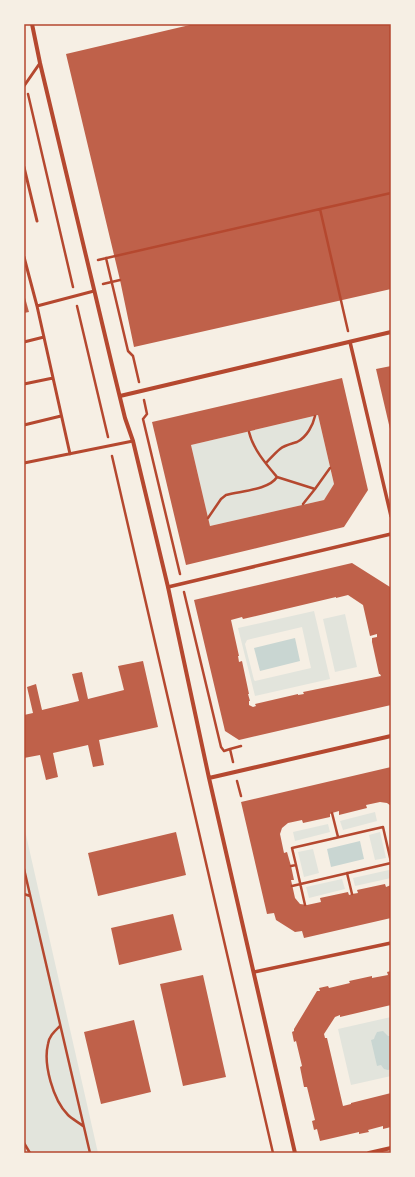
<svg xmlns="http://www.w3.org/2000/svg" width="415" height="1177" viewBox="0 0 415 1177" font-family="'Crimson Pro',serif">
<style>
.green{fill:#e2e4dc;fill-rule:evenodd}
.water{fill:#c9d6d2}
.building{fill:#bf614a;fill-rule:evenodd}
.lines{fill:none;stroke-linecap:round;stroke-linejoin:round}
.path{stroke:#b5482f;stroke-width:2.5}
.service{stroke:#b5482f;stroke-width:3}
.pedestrian{stroke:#b5482f;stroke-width:3.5}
.minor{stroke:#b5482f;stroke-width:4}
.neatline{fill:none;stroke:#b5482f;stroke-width:1.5}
</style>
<rect width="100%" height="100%" fill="#f6efe4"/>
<path class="green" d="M318,415L334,484L324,500L210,526L191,445Z
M314,611L330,679L255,696L238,628ZM302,627L311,668L255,681L254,680L245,644L247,640Z
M345,614L357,667L335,672L323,619Z
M375,812L377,821L343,830L340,821Z
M328,824L330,832L295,841L293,832Z
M24,827L26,835L98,1153H24Z
M380,832L386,858L375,860L369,835Z
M313,849L319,873L304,877L298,852Z
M389,870L391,878L355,886L353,878Z
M342,879L345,889L309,898L306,887Z
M391,1017V1076L351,1085L338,1029Z"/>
<path class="water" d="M295,638L300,661L260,671L254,648Z
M360,841L364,859L331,867L327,849Z
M383,1031L388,1036H391V1069L388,1070L384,1069L381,1065L377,1066L371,1040L374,1039L375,1036L377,1032Z"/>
<path class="building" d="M194,24H391V289L134,347L120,280L66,54Z
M24,294L29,312L24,313Z
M391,366V429H390L376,369Z
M342,378L368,490L344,527L186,565L152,422ZM318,415L334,484L324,500L210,526L191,445Z
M352,563L390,587L391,705L239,740L225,731L194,600ZM348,595L363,605L370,636L377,634V637L372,638V642L379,674H380L381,676L303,692L304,694L298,695V694L255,704L256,706L253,707L249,705V701H250L248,694H249L242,661L239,662L238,656H239L231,620L242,617L243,619L336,597V598Z
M143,661L158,727L99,740L104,765L93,767L88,745L53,753L58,777L46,780L40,755L24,758V715L33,713L27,687L36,684L42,710L79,701L72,674L82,672L88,699L124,690L118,666Z
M391,767V806L387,803L380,802L366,805L367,808L339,815V811L332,813L330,814V817L303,823L302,820L288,823L282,828L280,834L284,853L287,852L291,866L294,880H291L295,898L300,904L307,905L321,902L320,898L348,892L349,895L352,894L358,893L357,890L385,884L386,887L391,885V918L304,938L302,931L295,932L276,920L274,913L267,914L241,802Z
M176,832L186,875L98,896L88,853Z
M173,914L182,950L119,965L111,928Z
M391,971V1005L340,1017V1015L335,1017L324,1034L325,1038H327L343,1106L351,1104V1103L391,1093V1127L383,1129V1126L368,1130L369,1132L359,1134V1132L320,1141L317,1129L314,1130L312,1121L315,1120L307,1087H304L300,1067L302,1066L296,1041L294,1042L292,1032L294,1031V1029L317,991H320L319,988L328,986L329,988L350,983L349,981L372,976V978L388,975L387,972Z
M203,975L226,1077L183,1086L160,984Z
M134,1020L151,1092L101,1104L84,1032Z"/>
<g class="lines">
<path class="path" d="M28,94L73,287
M106,258L128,351L133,356L139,382
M98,260L320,209
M103,284L120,280
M77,306L108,437
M348,331L320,209L391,193
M144,400L147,414L143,419L180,574
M249,432C253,449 266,464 277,477
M112,456L273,1153
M266,463C270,459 275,453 280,449C285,445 291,444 297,442C307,437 313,425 315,416
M303,504L315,489
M208,518L221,499L226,495C240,491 269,490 277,477L315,489L330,468
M184,592L221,747L224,751L230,749
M233,762L230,749L241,746
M237,781L241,796
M332,813L338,837
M296,865L305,905
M291,866L296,865L292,848L383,827L391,862
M24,869L90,1153
M347,873L352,894
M292,886L391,863
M24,894L30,896
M60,1026C55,1031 49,1036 48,1044C43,1064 53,1100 68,1115C72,1119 78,1122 83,1126
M24,1143L30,1153"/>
<path class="service" d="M24,86L40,63
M24,167L37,221
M24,257L37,306L94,291
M37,306L70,454
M24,342L44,337
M24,384L53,378
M24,425L61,416
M24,463L133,441"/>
<path class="pedestrian" d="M350,342L391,516
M168,587L391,534
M254,972L391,943"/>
<path class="minor" d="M32,24L40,63L113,369L125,418L133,441L168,587L209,778L295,1153
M120,396L391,332
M209,778L391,736
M369,1153L391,1148"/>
</g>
<rect width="415" height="1177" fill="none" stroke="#f6efe4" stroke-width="50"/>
<rect x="25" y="25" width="365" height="1127" class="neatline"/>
</svg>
